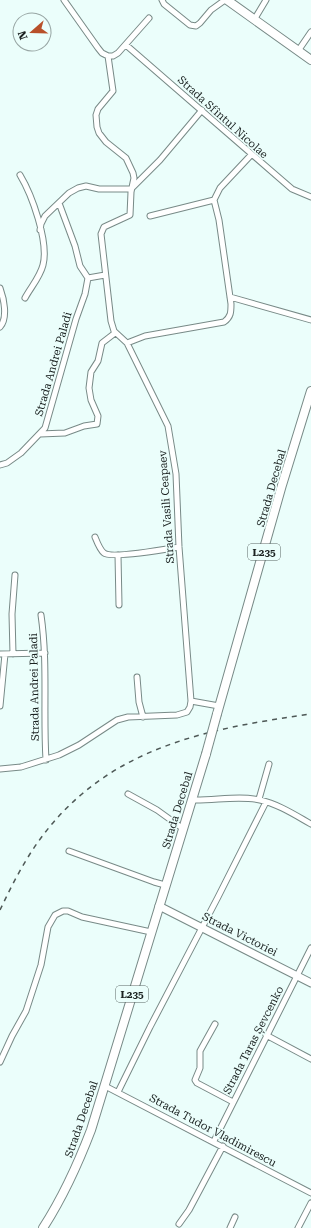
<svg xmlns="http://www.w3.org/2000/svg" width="311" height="1228" viewBox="0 0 311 1228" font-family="'Roboto Serif',serif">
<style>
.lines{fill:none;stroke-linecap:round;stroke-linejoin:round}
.street-casing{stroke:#788a87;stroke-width:7}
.secondary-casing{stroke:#788a87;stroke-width:9}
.primary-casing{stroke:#788a87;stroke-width:10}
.street{stroke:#fff;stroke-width:5}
.secondary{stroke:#fff;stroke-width:7}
.primary{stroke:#fff;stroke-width:8}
.rail{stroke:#4e5856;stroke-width:1.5;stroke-dasharray:5 5;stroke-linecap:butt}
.primary-bridge-casing{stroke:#788a87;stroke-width:10;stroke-linecap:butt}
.primary-bridge{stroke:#fff;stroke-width:8}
.labels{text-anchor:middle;stroke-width:3.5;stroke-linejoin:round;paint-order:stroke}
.shield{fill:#ebfefb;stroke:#596462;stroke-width:1}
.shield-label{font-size:10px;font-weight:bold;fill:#1b2221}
.street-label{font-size:11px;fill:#1b2221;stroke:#ebfefb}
</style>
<rect width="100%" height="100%" fill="#ebfefb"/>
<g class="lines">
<defs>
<path id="street" d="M64,0L98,48L102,53L108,56
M162,0L164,4L190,25L196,26L200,23L211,10L225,0
M254,20L266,0
M126,45L292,189L311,197
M298,51L311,32
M108,56L113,91L98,109L96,115L97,127L99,133L106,142L126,158L133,173L134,178L131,192L130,215L104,227L101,234L111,321L114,331L127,343L168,426L176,474L179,547L191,701L219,706
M108,56H113L118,53L149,18
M20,175C32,195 49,242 43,265C40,277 31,287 25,298
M59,203L75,246L80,266L88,278
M150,216L214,200
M40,230L41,224L45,216L69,193L78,188L86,186L99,189H131L160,160L202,110
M0,288C4,299 8,318 0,327
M230,297L311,320
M127,343L145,336L224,322C231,317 231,312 231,304L219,220L214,200L220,188L251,155
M40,434L65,433L84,426L97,424L98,416L91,400L89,388L91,372L98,361L102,343L115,333
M0,465L7,463L21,453L45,428L76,319L85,294L88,278L105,275
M95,537C97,542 100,550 104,553C111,559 167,549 179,547
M118,555L119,605
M41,615C48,663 43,711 46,760
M0,654L45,653
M13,654L12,614L15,575
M137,677L139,702L143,717
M0,706L5,654
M0,769L21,767L59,755L79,745L117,720L128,717L177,715L187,712L190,707L191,701
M128,794L157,810L182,828
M259,799L269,764
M191,800C214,801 238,795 260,800C278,804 295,815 311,824
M69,851L154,882L165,885
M215,1024L200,1051V1068L195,1080L197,1083L233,1102
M266,1035L311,1059
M0,1062L12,1036L26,1011L41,965L48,927L55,915L63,911H68L82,917L151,932
M105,1086L311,1193
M118,1092L150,1027L218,897L266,802
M214,1141L311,948
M179,1224L189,1210L223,1146
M230,1228L235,1217
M298,1228L311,1203"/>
<path id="secondary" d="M159,906L311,983"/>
<path id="primary" d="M227,0L311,60
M217,714L282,485L311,391
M43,1228C63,1197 78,1164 91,1130L206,754"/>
</defs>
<use href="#street" class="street-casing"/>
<use href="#secondary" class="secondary-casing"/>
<use href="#primary" class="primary-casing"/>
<use href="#street" class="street"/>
<use href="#secondary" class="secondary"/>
<use href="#primary" class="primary"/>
<path class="rail" d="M0,910C11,887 23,863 38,842C105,748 204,729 311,714"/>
<defs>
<path id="primary-bridge" d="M206,754L217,714"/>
</defs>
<use href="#primary-bridge" class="primary-bridge-casing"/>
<use href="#primary-bridge" class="primary-bridge"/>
</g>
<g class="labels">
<g class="shield">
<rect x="248" y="544" width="32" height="16" rx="3"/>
<rect x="116" y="986" width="32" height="16" rx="3"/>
</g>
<g class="shield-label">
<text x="264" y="556">L235</text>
<text x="132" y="998">L235</text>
</g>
<g class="street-label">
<text transform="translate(223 117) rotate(42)" y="4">Strada Sfîntul Nicolae</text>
<text transform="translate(53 364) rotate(-74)" y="4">Strada Andrei Paladi</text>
<text transform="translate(271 488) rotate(-74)" y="4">Strada Decebal</text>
<text transform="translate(166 507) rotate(-94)" y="4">Strada Vasili Ceapaev</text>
<text transform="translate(34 687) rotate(-91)" y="4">Strada Andrei Paladi</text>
<text transform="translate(177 810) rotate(-73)" y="4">Strada Decebal</text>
<text transform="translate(240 934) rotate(27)" y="4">Strada Victoriei</text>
<text transform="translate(253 1040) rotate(-63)" y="4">Strada Taras Șevcenko</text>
<text transform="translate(81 1119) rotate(-71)" y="4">Strada Decebal</text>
<text transform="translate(213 1130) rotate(28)" y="4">Strada Tudor Vladimirescu</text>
</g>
</g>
<g transform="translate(32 32) rotate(250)"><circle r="19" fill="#ebfefb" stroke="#98a6a4"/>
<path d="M0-3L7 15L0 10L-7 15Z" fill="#b8502a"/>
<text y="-6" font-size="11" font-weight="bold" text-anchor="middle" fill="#1b2221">N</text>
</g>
</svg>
